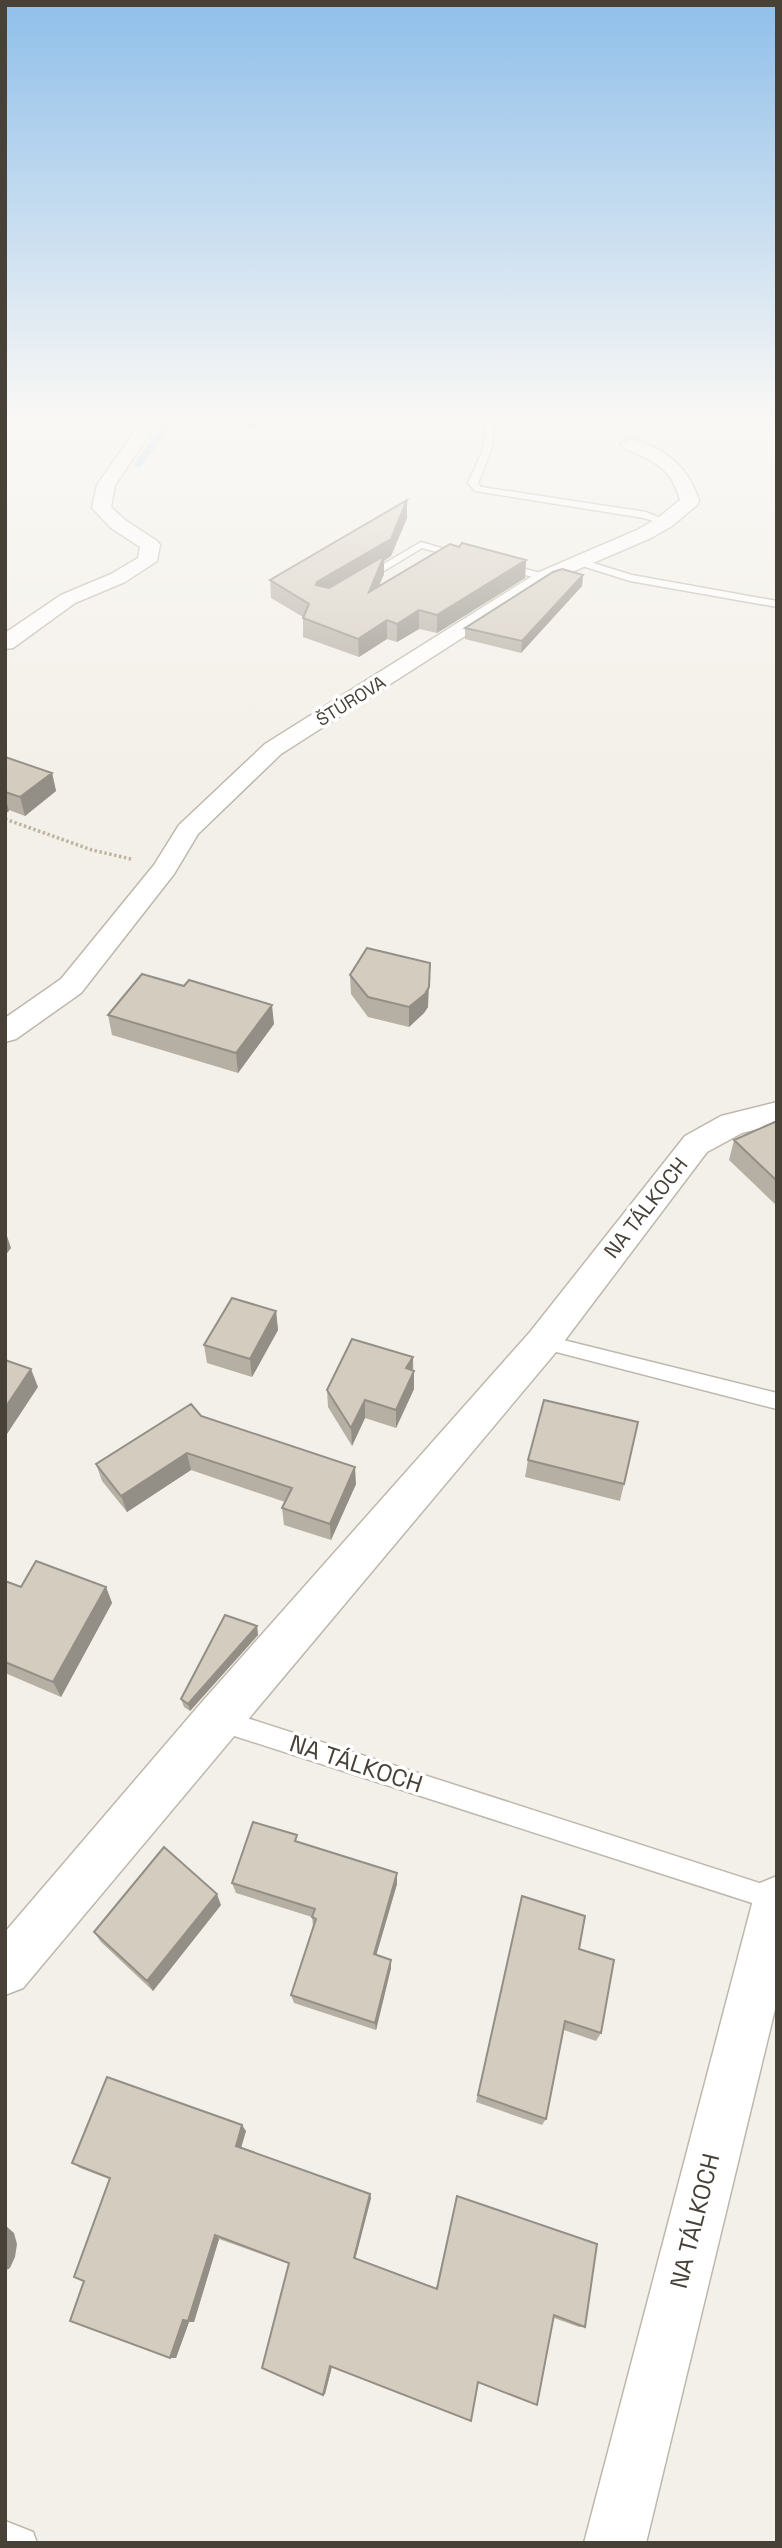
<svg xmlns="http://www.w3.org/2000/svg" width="782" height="2548" viewBox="0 0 782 2548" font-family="'Space Grotesk',sans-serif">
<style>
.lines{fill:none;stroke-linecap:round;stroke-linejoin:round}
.stream{stroke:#a9d0ec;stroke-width:7}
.service-casing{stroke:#beb8ac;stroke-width:3}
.minor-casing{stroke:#beb8ac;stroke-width:3}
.path-far1{stroke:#bfb49e;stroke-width:2.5;stroke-dasharray:2 2;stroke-linecap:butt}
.path{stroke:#bfb49e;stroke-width:3.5;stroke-dasharray:2.5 2.5;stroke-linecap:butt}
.service{fill:#fff;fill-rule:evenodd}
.minor{fill:#fff;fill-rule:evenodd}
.wall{fill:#b6afa4}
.shaded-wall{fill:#948f86}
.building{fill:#d4ccbf;stroke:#948f86;stroke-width:2}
.labels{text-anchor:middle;stroke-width:7;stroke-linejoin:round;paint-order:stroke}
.far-street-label{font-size:18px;fill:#474138;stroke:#fff}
.street-label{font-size:21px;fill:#474138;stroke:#fff}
.near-street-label{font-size:24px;fill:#474138;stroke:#fff}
</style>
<rect width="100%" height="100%" fill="#f3f0e9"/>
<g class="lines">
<path class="stream" d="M138,464L161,434L168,418"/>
<defs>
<path id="service" d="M487,418H495L491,450L478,483L481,487L646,512L670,522L665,525L644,518L475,491L468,483L483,450Z
M421,542L468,556L463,559L422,548L369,580L360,578Z
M580,559L632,575L777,601V607L630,581L576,564V560Z
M503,563L548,575L549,577L544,580L499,568L498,566Z
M543,1335L777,1393V1409L537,1347L534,1342L537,1337Z
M219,1709L775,1888L777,1911L219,1731L211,1728L208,1720L211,1712Z
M5,2521L33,2532L37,2543H5Z"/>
<path id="minor" d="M144,418H160L115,485L111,507L125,520L157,541L160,545L157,561L125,582L75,603L13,648L5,649V633L61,595L111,574L138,558L140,547L111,528L92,508L97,485Z
M630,439C664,447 689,467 699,501L697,505L672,526L651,538L551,581L281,754L198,834L174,874L81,993L16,1039L5,1042V1018L61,979L154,865L179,825L265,744L537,573L637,530L658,518L680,500C671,466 653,461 624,448L621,444Z
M777,1102V1124L742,1133L707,1152L556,1352L23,1988L5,1995V1932L201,1703L530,1332L685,1136L721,1116Z
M777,1876V2001L646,2543H584L753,1900L760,1883Z"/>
</defs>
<use href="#service" class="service-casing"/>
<use href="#minor" class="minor-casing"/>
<path class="path-far1" d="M593,418L592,422L605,432"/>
<path class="path" d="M5,819L92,850L131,859"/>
<use href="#service" class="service"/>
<use href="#minor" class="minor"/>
</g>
<path class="wall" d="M221,418H256V429Z
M407,500V518L391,556L384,561V574L379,586L459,547L526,560L525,578L437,633L419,629L397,642L387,639L359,657L303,637V617L271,598L270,580Z
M583,575L582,586L521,653L465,639V628Z
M5,757L52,773L56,791L25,816L9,810L5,814Z
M350,975L428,1007L424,1013L409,1027L368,1017L351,994Z
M184,986L274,1024L238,1073L112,1035L108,1015Z
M777,1121V1206L729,1160L734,1140Z
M276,1311L278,1330L252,1377L207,1363L204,1345Z
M413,1357L414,1389L396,1428L365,1418L352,1446L328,1407L327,1390Z
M201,1416L356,1484L331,1540L284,1525L282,1508L285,1502L191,1470L127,1512L102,1481L96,1464Z
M528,1460L624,1484L620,1501L525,1477Z
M5,1581L21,1587H106L112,1603L61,1697L5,1673Z
M257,1626L258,1635L190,1711L184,1707L181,1699Z
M298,1842L397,1873V1884L376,1955L391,1960V1968L376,2030L294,2003L291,1995L313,1926L312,1917L236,1893L232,1883Z
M522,1896L579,1949L601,2033L596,2041L564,2030L546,2119L542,2125L476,2102Z
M221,1905L153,1991L101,1942L94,1932Z
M246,2131L241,2148L371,2198L355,2258L436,2288L457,2196L585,2327H579L554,2318L478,2382L332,2367L325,2394L323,2395L289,2264L219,2239L194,2322H189L176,2358H170L84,2281L109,2179L80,2168L72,2163Z"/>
<path class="shaded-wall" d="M407,500V518L391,556L384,561V574L369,610L316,585L317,582Z
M526,560L525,578L437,633V615Z
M583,575L582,586L521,653L522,641Z
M419,610V629L397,642V624Z
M387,620V639L359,657L358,639Z
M52,773L56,791L25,816L20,797Z
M5,796L9,811L5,814Z
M430,963L428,1007L424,1013L409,1027V1007Z
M272,1005L274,1024L238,1073L236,1053Z
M5,1230L11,1248L5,1256Z
M276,1311L278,1330L252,1377L250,1359Z
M413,1357L412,1375L406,1368Z
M31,1369L38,1387L5,1437V1408Z
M414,1371V1389L396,1428V1410Z
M365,1400V1418L352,1446L351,1428Z
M187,1453L191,1470L127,1512L121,1496Z
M355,1467L356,1484L331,1540L330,1524Z
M106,1587L112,1603L61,1697L53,1682Z
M257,1626L258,1635L190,1711L188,1704Z
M397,1873V1884L374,1963V1954Z
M217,1894L221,1905L153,1991L147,1981Z
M391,1960V1968L376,2030L375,2023Z
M242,2125L246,2131L240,2151L236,2146Z
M370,2194L371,2198L355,2260L354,2258Z
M5,2225L14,2233L17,2244L15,2257L10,2268L5,2271Z
M215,2235L219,2239L194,2322H189L176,2358H170Z
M330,2366H332L325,2394L323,2395Z"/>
<path class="building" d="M407,500L391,539L317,582L316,585L329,588L384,556L369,592L450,544L459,547L462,543L526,560L437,615L419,610L397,624L387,620L358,639L303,618L309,604L270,580Z
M562,569L583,575L522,641L465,628L553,572Z
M5,757L52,773L20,797L5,792Z
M367,948L430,963L429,987L425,994L409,1007L368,997L350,975Z
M142,974L184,986L189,980L272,1005L236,1053L108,1015Z
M777,1121V1181L734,1140Z
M232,1298L276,1311L250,1359L204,1345Z
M352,1339L413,1357L406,1368L414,1371L396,1410L365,1400L351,1428L327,1390Z
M5,1360L31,1369L5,1408Z
M544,1400L638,1422L624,1484L528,1460Z
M191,1404L201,1416L355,1467L330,1524L282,1508L292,1488L187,1453L121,1496L96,1464Z
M36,1561L106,1587L53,1682L5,1662V1581L21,1587Z
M225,1615L257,1626L188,1704L181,1699Z
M253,1822L297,1835L295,1841L397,1873L374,1954L391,1960L375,2023L291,1995L316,1919L312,1917L315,1909L232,1883Z
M164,1847L217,1894L147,1981L94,1932Z
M522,1896L585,1916L579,1949L614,1960L601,2033L565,2021L546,2119L478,2095Z
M107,2077L242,2125L236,2146L370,2194L354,2258L437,2289L457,2196L597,2244L585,2327L554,2315L537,2405L478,2382L471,2421L330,2366L323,2395L262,2368L289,2263L215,2235L188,2321L183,2320L170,2358L70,2321L84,2281L74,2277L110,2178L72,2163Z"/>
<linearGradient id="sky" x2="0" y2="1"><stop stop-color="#8fbfea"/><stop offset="0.54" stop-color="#faf8f5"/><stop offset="1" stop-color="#faf8f5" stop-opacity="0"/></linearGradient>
<rect width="782" height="775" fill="url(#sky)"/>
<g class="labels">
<g class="far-street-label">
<text transform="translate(351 701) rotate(-32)" y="6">ŠTÚROVA</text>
</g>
<g class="street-label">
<text transform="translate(646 1208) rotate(-52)" y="7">NA TÁLKOCH</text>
</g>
<g class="near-street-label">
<text transform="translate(356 1764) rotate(18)" y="8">NA TÁLKOCH</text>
<text transform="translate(695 2221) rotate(-76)" y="8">NA TÁLKOCH</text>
</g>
</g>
<rect width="782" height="2548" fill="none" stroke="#474138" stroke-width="14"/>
</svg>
